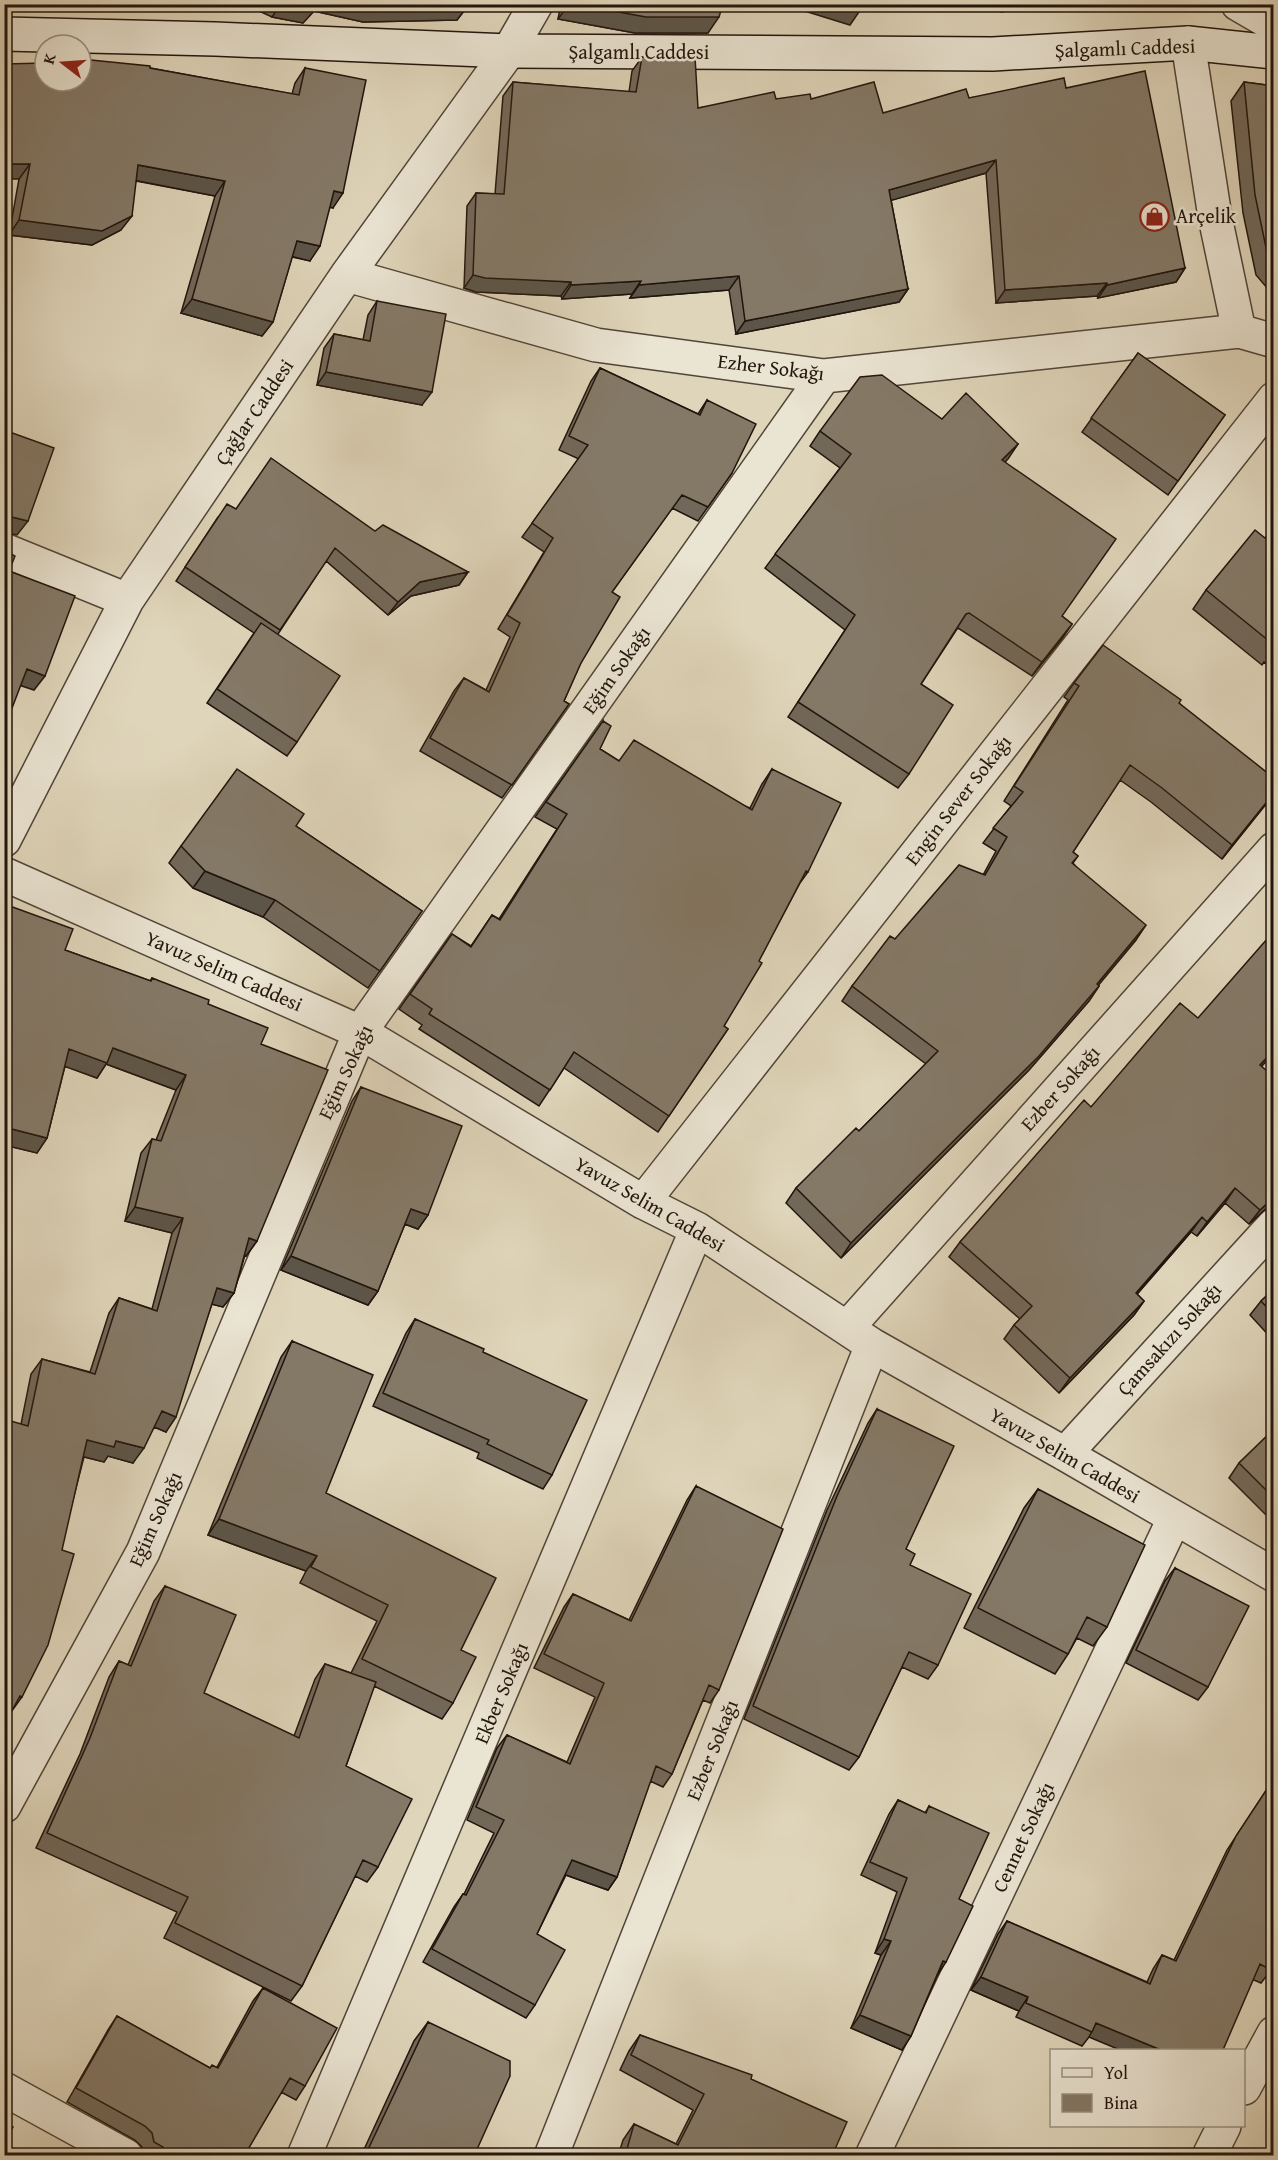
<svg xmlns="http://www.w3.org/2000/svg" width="1278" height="2160" viewBox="0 0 1278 2160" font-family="'Gentium Book Plus',serif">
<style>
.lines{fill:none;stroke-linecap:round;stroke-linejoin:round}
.street-casing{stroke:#514538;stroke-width:36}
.secondary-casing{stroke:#22150d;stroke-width:36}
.street{stroke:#eae4d2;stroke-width:33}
.secondary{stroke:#eae4d2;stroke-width:33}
.wall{fill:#726859;stroke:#22150d;stroke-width:1.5}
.shaded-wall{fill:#5c5548;stroke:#22150d;stroke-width:1.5}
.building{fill:#847967;stroke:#22150d;stroke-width:1.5}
.labels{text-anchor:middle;stroke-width:5;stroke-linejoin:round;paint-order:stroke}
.street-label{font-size:20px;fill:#22150d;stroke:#eae4d2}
.poi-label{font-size:20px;fill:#22150d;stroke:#eae4d2;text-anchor:start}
</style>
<rect width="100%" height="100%" fill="#dfd5ba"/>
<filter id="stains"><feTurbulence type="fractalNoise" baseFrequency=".00333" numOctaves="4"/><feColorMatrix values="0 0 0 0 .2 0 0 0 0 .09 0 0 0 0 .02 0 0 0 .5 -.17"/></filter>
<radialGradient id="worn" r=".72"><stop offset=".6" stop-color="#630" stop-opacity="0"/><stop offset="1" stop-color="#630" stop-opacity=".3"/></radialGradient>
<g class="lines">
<defs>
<path id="street" d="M1238,4L1274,25
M1188,43L1215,217L1239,331L1274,341
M347,275L596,345L824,376L1239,331
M4,550L127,600
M4,840L127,600L347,275L509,51L536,4
M4,874L360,1032L643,1202L697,1229L872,1345L1065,1454L1274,1575
M643,1202L1274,399
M847,1328L1274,849
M1065,1454L1274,1225
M4,1806L143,1552L360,1032L824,376
M1244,2088L1274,2033
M4,2089L126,2156
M304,2156L697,1229
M551,2156L872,1345
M872,2156L1174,1519
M1209,2156L1224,2126"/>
<path id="secondary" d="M4,34L215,39L509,51L993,54L1188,43L1274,52"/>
</defs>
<use href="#street" class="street-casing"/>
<use href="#secondary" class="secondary-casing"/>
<use href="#street" class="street"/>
<use href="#secondary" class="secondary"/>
</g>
<path class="wall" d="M244,4H462L467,7L457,20L363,22L314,11L303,23L272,17Z
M561,4H723L708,33H635L558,19Z
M642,57L698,108L776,99H811L883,113L969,98L1066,88L1185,268L1176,282L1098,298L1097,296L996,303L986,173L891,200L908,289L899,302L736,334L729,290L630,298L632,294L562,299L561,296L476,292L464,288L467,206L476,193L495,194L503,96L513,82L629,92L632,71Z
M45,62V81L150,68L292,94L295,83L305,68L333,208L330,207L310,261L292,257L273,322L262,336L181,313L215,196L136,181L121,230L92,245L9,235L19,179Z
M1244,82L1274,86V296L1256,275L1243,213L1231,101Z
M377,301L422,405L317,385L324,348L334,334L363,340L368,315Z
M1138,353L1225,415L1168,495L1082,432Z
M600,368L698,414L707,400L732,473L698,521L672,508L612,592L564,701L569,704L502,798L420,751L454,691L464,678L486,690L510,637L498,629L544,552L522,537L579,459L559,450L591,381Z
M942,419L1018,444L1005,462L1062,616L1072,624L1032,676L958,628L957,629L921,684L909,774L898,788L788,717L845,630L765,568L840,468L810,446L820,431Z
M235,509L375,531L468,572L459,585L411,596L388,615L326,561L278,634L297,742L287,756L207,703L254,633L176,581L218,517Z
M1274,528V671L1264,662L1262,665L1193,609L1206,590L1265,538Z
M1074,683L1179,703L1270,799L1222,859L1151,802L1120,780L1073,852L1078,856L1073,863L1136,940L1098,985L1099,986L1089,1001L1029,1070L841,1258L786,1203L796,1188L859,1131L926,1064L842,1001L852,986L895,939L983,875L996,851L983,843L1011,806L1004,801L1068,700L1064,697Z
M603,721L600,749L619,761L750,808L762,784L772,769L808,872L800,883L724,1026L728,1029L658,1132L564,1068L539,1106L419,1029L422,1025L399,1009L452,934L471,946L492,915L499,919L557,829L535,817Z
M296,826L422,911L368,988L263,917L193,888L169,863L181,846Z
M7,905L65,950L150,981L152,978L208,1004L261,1044L257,1241L246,1256L245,1255L234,1293L223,1307L212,1304L166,1432L154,1427L133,1463L108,1456L104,1462L84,1457L22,1697L11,1712L21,1424L31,1374L42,1359L90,1372L109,1313L119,1298L152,1309L172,1233L125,1221L141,1153L152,1139L156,1140L176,1090L106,1064L97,1078L65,1066L47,1138L37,1153L4,1145V909Z
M1198,1018L1262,1066L1268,1207L1249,1224L1225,1203L1197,1236L1191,1232L1137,1294L1144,1301L1134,1315L1059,1393L1004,1339L1014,1325L1020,1319L949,1257L960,1242L1091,1107Z
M361,1087L428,1215L418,1229L405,1224L378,1291L368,1305L281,1270L352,1101Z
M1274,1289V1341L1250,1315L1261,1301Z
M415,1319L483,1352L552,1475L543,1489L477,1458L479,1453L373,1406L406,1333Z
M292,1341L326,1493L461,1650L453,1703L442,1719L374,1686L346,1766L378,1867L367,1882L355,1876L302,1986L291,2001L164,1938L177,1912L36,1848L80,1754L109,1677L119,1661L128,1665L154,1601L165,1586L204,1693L294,1736L315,1679L325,1664L351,1673L377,1621L300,1583L306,1571L208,1535L281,1357Z
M877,1409L906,1549L938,1665L928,1679L902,1667L859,1757L849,1770L744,1719L827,1510L868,1423Z
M1274,1429V1523L1229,1478L1239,1463Z
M696,1486L719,1690L710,1703L703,1700L672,1774L663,1787L650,1781L617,1877L608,1890L566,1875L537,1934L535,2005L526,2018L423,1962L454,1907L463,1894H464L494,1833L467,1820L497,1748L507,1735L567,1762L595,1697L534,1668L564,1607L573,1594L629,1620L687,1500Z
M1038,1489L1107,1627L1093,1646L1077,1638L1068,1654L1055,1674L964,1628L1024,1508Z
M1175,1568L1208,1687L1198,1700L1126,1663L1165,1581Z
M1267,1789L1271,1970L1261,1983L1254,1980L1089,2037L1082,2046L1016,2017L1019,2011L971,1990L998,1934L1007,1921L1147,1982L1153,1969L1162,1955L1174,1960L1227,1850Z
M898,1800L925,1813L929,1806L959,1899L937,1976L911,2036L902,2050L851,2028L881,1955L875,1953L897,1892L861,1875L889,1814Z
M263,1988L305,2086L296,2100L281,2092L244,2156H145L142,2147L135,2140L67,2102L108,2030L117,2016L210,2068L217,2067L253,2001Z
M428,2022L474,2156H361L414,2041Z
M640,2035L751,2079L832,2156H618L623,2140L634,2124L676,2144L693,2110L620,2070L629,2051Z"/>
<path class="shaded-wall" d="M281,4H354L467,7L457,20L363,22L314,11L303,23L272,17Z
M569,4H575L719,17L708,33H635L558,19Z
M782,4H844L861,9L850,25Z
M938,4H1025L1002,12L977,6H937Z
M996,160L986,173L879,204L889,190Z
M4,164H30L19,179H4Z
M138,165L225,181L215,196L128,179Z
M334,191L343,193L333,208L324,206Z
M132,216L121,230L92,245L9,235L19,220Z
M297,241L320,246L310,261L286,255Z
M1185,268L1176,282L1098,298L1107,285Z
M473,275L571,282L561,296L476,292L464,288Z
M739,276L729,290L630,298L639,285Z
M641,281L632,294L562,299L571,285Z
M1107,283L1097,296L996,303L1005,290Z
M908,289L899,302L736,334L745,321Z
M192,299L273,322L262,336L181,313Z
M326,372L432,392L422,405L317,385Z
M1018,444L1008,459L992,475L1002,460Z
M12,517L28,521L17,535L4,532V520Z
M468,572L459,585L411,596L388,615L398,602L420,582Z
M1072,624L1062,639L1032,676L1042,662Z
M27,669L45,676L34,690L16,684Z
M1274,793L1270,799L1222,859L1232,845Z
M205,871L275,900L263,917L193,888Z
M1146,925L1136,940L1087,999L1097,984Z
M1099,986L1089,1001L1029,1070L841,1258L851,1243Z
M113,1048L186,1075L176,1090L106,1064L97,1078L58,1064L69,1049Z
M1274,1050V1053L1250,1079L1260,1065Z
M4,1127L47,1138L37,1153L4,1145Z
M1235,1188L1225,1203L1197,1236L1207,1222Z
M1274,1197V1207H1268L1249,1224L1260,1210Z
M135,1207L183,1218L172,1233L125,1221Z
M411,1209L428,1215L418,1229L402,1223Z
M1202,1217L1191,1232L1126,1307L1136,1293Z
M249,1238L257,1241L246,1256L239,1253Z
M291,1256L378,1291L368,1305L281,1270Z
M217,1288L234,1293L223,1307L207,1303Z
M1144,1301L1134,1315L1059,1393L1070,1378Z
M162,1411L176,1417L166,1432L152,1426Z
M87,1440L116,1441L144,1448L133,1463L108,1456L104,1462L77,1455Z
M219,1519L317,1556L306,1571L208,1535Z
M572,1860L617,1877L608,1890L563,1874Z
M884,1939L891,1941L881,1955L875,1953Z
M943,1961L946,1962L937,1976Z
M981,1977L1028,1997L1019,2011L971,1990Z
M860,2015L911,2036L902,2050L851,2028Z
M1096,2023L1161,2050H1120L1089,2037Z"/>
<path class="building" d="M285,4H317L312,9Z
M354,4H462L467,7L372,9Z
M575,4H723L719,17H646Z
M844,4H862L861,9Z
M642,57H695L698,108L774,92L776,99L810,94L811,99L874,82L883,113L966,89L969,98L1064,78L1066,88L1145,71L1185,268L1107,285V283L1005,290L996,160L889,190L908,289L745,321L739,276L639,285L641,281L571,285V282L485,278L473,275L476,193L504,194L513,82L636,92Z
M81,59L150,66V68L299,95L305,68L366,80L343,193L334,191L320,246L297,241L273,322L192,299L225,181L138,165L132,216L102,231L19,220L30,164H4V64L45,63V81H81Z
M1244,82L1274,86V263L1268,257L1255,195Z
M377,301L446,314L432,392L326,372L334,334L370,341Z
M1138,353L1225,415L1178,481L1091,418Z
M600,368L700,415L707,400L756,424L732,473L708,507L682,495L612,592L620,597L581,663L564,701L569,704L512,785L430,738L464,678L489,692L520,623L507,615L553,538L532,523L588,445L569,436Z
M882,375L942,419L966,393L1018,444L1002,460L1116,539L1062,616L1072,624L1042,662L969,613L966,614L921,684L953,705L909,774L798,702L855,615L775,554L851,454L820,431L860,377Z
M4,430L54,448L28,521L12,517L4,520Z
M271,458L375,531L383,525L468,572L420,582L398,602L335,548L280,630L185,567L227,504L236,509Z
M1274,528V645L1206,590L1255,530L1265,538Z
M4,550L15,556L9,571L75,596L45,676L27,669L4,729Z
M261,623L340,676L297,742L217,689Z
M1103,645L1181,700L1179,703L1274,778V793L1232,845L1162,788L1130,765L1073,852L1078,856L1072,863L1146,925L1097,984L1099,986L1039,1056L851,1243L796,1188L856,1128L859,1131L938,1051L852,986L890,936L895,939L959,865L985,875L1007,837L993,828L1023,792L1014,786L1079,686L1074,683Z
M603,721L611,726L600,749L619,761L634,740L752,810L772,769L841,803L808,872L806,871L759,961L762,963L724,1026L728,1029L669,1116L574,1052L550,1090L429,1014L432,1009L410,994L452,934L471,947L492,915L500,920L567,814L546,802Z
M237,769L304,814L296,826L422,911L380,971L275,900L205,871L181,846Z
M7,905L73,929L65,950L151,981L152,978L209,1000L208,1004L268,1028L261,1044L328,1070L257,1241L249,1238L234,1293L217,1288L176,1417L162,1411L144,1448L116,1441L114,1447L87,1440L62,1550L74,1554L48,1645L22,1697L20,1696L4,1725V1419L28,1426L42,1359L95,1374L119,1298L157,1311L183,1218L135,1207L152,1139L161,1141L186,1075L113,1048L107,1063L69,1049L47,1138L4,1127V912Z
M1274,931V1050L1260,1065L1274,1077V1197L1260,1210L1235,1188L1207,1222L1202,1217L1136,1293L1144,1301L1070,1378L1014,1325L1032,1306L960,1242L1084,1100L1091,1107L1180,1003L1198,1018Z
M361,1087L462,1126L428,1215L411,1209L378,1291L291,1256Z
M1274,1289V1315L1261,1301Z
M415,1319L484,1349L483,1352L587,1400L552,1475L487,1444L489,1440L383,1393Z
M292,1341L373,1375L326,1493L496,1578L461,1650L476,1657L453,1703L362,1659L388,1605L311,1567L317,1556L219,1519Z
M877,1409L954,1446L906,1549L915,1554L910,1565L971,1594L938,1665L909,1652L859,1757L753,1706L837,1496Z
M1274,1429V1498L1239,1463Z
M696,1486L783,1529L719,1690L709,1685L672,1774L656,1766L617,1877L572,1860L537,1934L565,1950L535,2005L432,1949L463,1894L466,1895L504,1820L476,1807L507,1735L570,1764L604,1683L544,1654L573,1594L631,1621Z
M1038,1489L1145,1545L1107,1627L1087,1617L1068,1654L978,1608Z
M1175,1568L1249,1606L1208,1687L1136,1650Z
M165,1586L236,1615L204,1693L299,1738L325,1664L376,1682L346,1766L412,1799L378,1867L363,1860L302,1986L175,1923L188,1897L47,1833L90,1738L119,1661L131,1666Z
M1267,1789L1274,1791V1964L1271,1970L1260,1964L1223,2050H1161L1096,2023L1092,2032L1026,2003L1028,1997L981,1977L1007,1921L1150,1984L1162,1955L1176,1961L1236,1836Z
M898,1800L926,1813L929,1806L989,1833L959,1899L973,1906L946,1962L943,1961L911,2036L860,2015L891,1941L884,1939L907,1878L870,1862Z
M263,1988L337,2028L305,2086L290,2078L244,2156H173L162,2149L163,2147L154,2142L152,2133L145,2126L76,2088L117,2016L210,2068L212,2065L218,2068Z
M428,2022L510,2061V2076L474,2156H365Z
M640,2035L752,2075L751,2079L847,2122L832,2156H625L634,2124L678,2145L704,2094L631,2055Z
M4,2122L13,2127L4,2142Z
M4,2144L27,2156H4Z"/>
<defs>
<symbol id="shop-ring" viewBox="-11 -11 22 22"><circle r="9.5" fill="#eae4d2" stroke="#8f2418" stroke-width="1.5"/><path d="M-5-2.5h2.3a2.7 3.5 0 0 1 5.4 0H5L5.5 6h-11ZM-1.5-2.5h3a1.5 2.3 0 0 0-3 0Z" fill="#8f2418"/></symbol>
</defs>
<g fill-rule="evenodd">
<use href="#shop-ring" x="1138" y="200" width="33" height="33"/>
</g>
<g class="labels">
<g class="street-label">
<text transform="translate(1125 48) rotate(-2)" y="7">Şalgamlı Caddesi</text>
<text x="639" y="59">Şalgamlı Caddesi</text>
<text transform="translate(771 367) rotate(7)" y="7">Ezher Sokağı</text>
<text transform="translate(254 412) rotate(-56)" y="7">Çağlar Caddesi</text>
<text transform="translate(616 670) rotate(-55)" y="7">Eğim Sokağı</text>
<text transform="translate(958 800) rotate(-52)" y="7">Engin Sever Sokağı</text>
<text transform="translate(224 971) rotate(24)" y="7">Yavuz Selim Caddesi</text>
<text transform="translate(345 1072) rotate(-65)" y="7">Eğim Sokağı</text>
<text transform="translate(1060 1088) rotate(-48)" y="7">Ezber Sokağı</text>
<text transform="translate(650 1204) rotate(30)" y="7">Yavuz Selim Caddesi</text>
<text transform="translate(1169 1339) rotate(-48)" y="7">Çamsakızı Sokağı</text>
<text transform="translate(1065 1455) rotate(30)" y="7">Yavuz Selim Caddesi</text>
<text transform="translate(155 1519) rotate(-66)" y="7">Eğim Sokağı</text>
<text transform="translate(501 1693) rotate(-67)" y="7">Ekber Sokağı</text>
<text transform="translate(712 1750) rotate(-68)" y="7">Ezber Sokağı</text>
<text transform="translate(1023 1837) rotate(-65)" y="7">Cennet Sokağı</text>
</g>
<g class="poi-label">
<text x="1176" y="223">Arçelik</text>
</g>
</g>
<rect width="1278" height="2160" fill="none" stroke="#dfd5ba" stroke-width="24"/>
<rect x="6" y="6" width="1266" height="2148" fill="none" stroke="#22150d" stroke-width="3"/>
<rect x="12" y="12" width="1254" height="2136" fill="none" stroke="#22150d" stroke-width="1.5"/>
<rect x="1050" y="2049" width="195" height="78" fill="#eae4d2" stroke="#9a9183" stroke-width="1.5"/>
<rect x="1062" y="2068" width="30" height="9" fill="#eae4d2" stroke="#9a9183" stroke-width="1.5"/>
<text x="1104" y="2079" font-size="18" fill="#22150d">Yol</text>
<rect x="1062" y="2094" width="30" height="18" fill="#847967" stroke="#9a9183" stroke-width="1.5"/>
<text x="1104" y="2109" font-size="18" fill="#22150d">Bina</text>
<g transform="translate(63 63) rotate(287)"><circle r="28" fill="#eae4d2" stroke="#9a9183" stroke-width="1.5"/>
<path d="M0-4.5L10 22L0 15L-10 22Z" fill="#8f2418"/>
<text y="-9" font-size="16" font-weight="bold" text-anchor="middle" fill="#22150d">K</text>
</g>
<rect width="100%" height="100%" filter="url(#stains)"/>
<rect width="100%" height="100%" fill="url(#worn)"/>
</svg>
